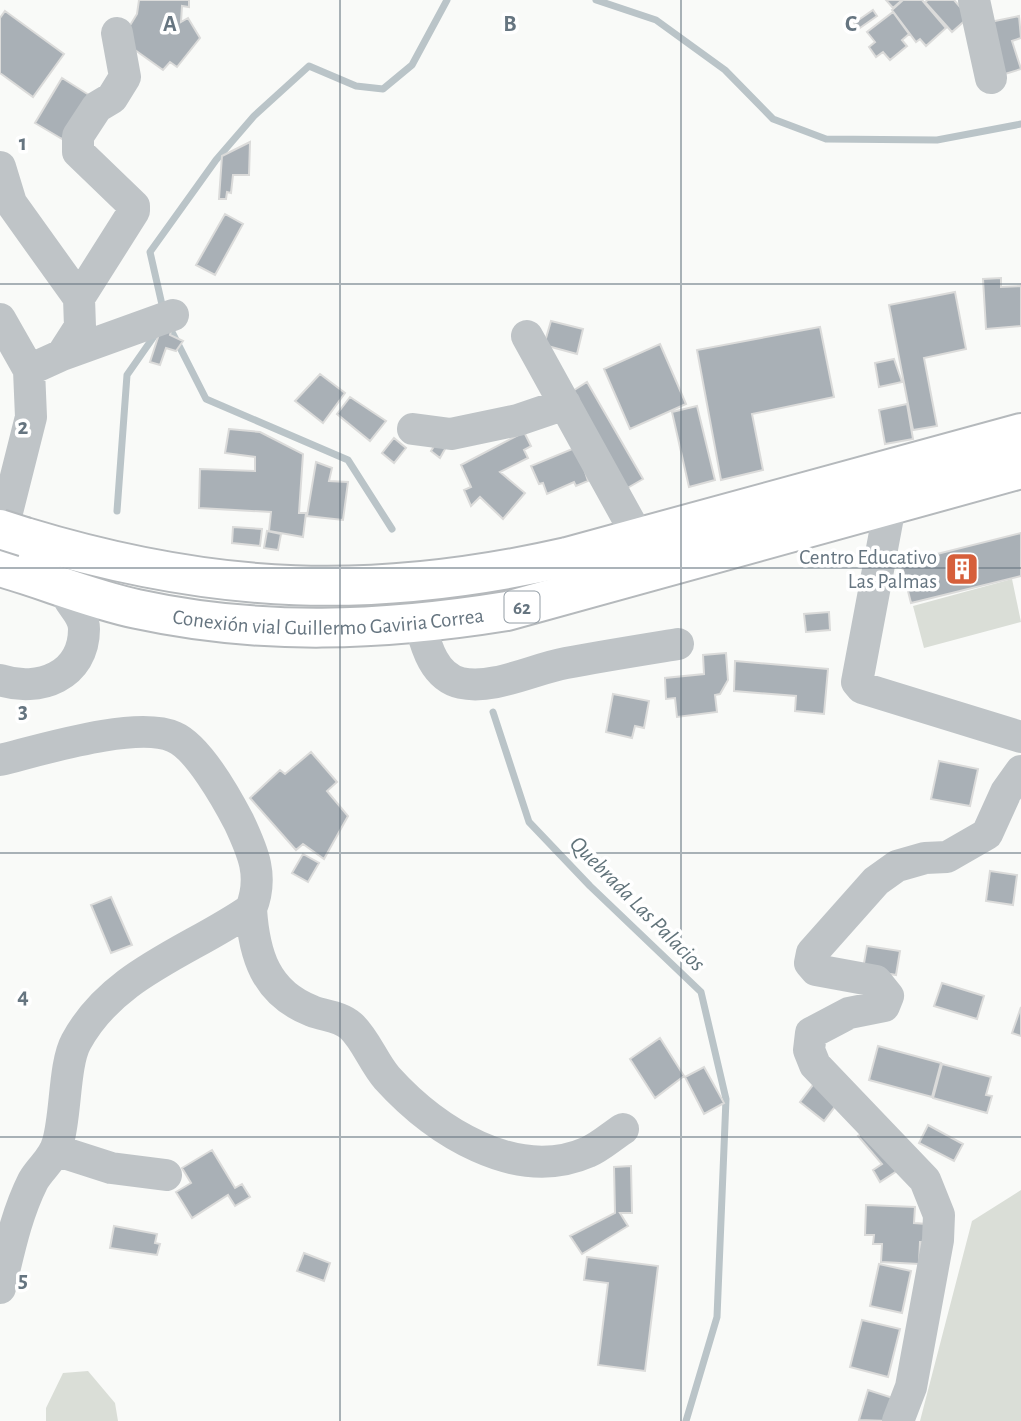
<svg xmlns="http://www.w3.org/2000/svg" width="1021" height="1421" viewBox="0 0 1021 1421" font-family="'Alegreya Sans',sans-serif">
<style>
.green{fill:#daded7}
.lines{fill:none;stroke-linecap:round;stroke-linejoin:round}
.stream{stroke:#bac4c8;stroke-width:7}
.building{fill:#a9b0b6;stroke:#dbdbda;stroke-width:2}
.highway-casing{stroke:#b5b9bc;stroke-width:42}
.minor{stroke:#bfc4c7;stroke-width:32}
.highway{stroke:#fff;stroke-width:38}
.highway-bridge-casing{stroke:#b5b9bc;stroke-width:42;stroke-linecap:butt}
.highway-bridge{stroke:#fff;stroke-width:38}
.grid{fill:none;stroke:#667580;stroke-width:2;stroke-opacity:0.55}
.labels{text-anchor:middle;stroke-width:7;stroke-linejoin:round;paint-order:stroke}
.shield{fill:#fff;stroke:#949ea6;stroke-width:2}
.shield-label{font-size:19px;font-weight:bold;fill:#667580}
.poi-label{font-size:21px;fill:#667580;stroke:#fff;text-anchor:end}
.street-label{font-size:21px;fill:#667580;stroke:#fff}
.water-label{font-size:23px;font-style:italic;fill:#61737a;stroke:#fff}
.grid-label{font-size:23px;text-anchor:middle;font-weight:bold;fill:#667580;stroke:#fff;stroke-width:7;stroke-linejoin:round;paint-order:stroke}
</style>
<rect width="100%" height="100%" fill="#f9faf8"/>
<path class="green" d="M1012,579L1021,622L924,648L913,606Z
M1021,1190V1421H920L972,1221Z
M88,1371L115,1403L118,1421H46V1408L63,1373Z"/>
<g class="lines">
<path class="stream" d="M596,0L656,20L725,70L773,119L826,139L937,140L1021,124
M163,309L150,252L216,160L254,116L309,66L356,86L383,89L412,65L447,0
M169,326L206,399L348,460L392,529
M117,511L127,375L157,332
M493,712L529,822L590,886L701,992L726,1099L717,1317L686,1421"/>
</g>
<path class="building" d="M139,0H189V7L182,6L181,22L188,18L200,38L177,67L170,62L163,70L121,40L137,14Z
M886,0H902L893,8Z
M903,0H922L946,28L926,46L920,39L916,42L892,10Z
M928,0H954L969,17L952,32L925,2Z
M873,10L877,16L857,30L852,17L856,14L860,19Z
M5,11L64,54L33,97L0,73V18Z
M893,12L909,34L902,40L907,46L890,60L883,52L876,57L869,47L875,42L867,32Z
M1019,16L1021,38L1012,41L1021,69L1005,74L990,22Z
M62,78L89,95L62,139L35,123Z
M250,142L249,175H233L231,193L227,192L226,199H219L222,156Z
M225,214L243,224L215,275L196,265Z
M1001,278V287L1021,286V326L986,329L983,279Z
M955,292L966,349L924,358L937,426L913,430L889,305Z
M551,321L583,329L577,354L544,345Z
M820,327L834,397L752,414L763,470L721,480L697,350Z
M161,328L171,331L170,335L183,341L176,351L166,348L160,365L150,362Z
M660,344L686,404L630,429L604,369Z
M894,359L902,382L879,387L875,363Z
M320,374L345,393L323,423L295,401Z
M587,382L643,479L624,490L568,394Z
M350,397L386,421L370,441L337,414Z
M907,404L913,439L885,444L879,410Z
M697,406L715,480L689,487L672,412Z
M229,429L260,432L303,454L299,513H306L303,537L269,531L271,512L199,508L200,469L255,471V457L225,453Z
M524,432L531,446L524,450L528,458L500,472L525,493L503,519L480,497L471,506L464,490L471,487L461,465Z
M394,438L406,448L394,463L382,453Z
M436,443L445,449L440,458L431,451Z
M577,447L588,481L576,486L574,482L547,494L543,483L539,484L531,466Z
M316,462L332,468L329,481L348,482L343,520L307,516Z
M233,527L262,529L260,546L232,543Z
M267,531L281,534L278,550L264,548Z
M1021,533V576L911,603L901,563Z
M829,612L830,630L806,632L804,614Z
M726,653L728,680L720,694L715,695L717,712L677,717L675,698L666,699L665,678L704,674L703,655Z
M735,661L828,669L824,714L795,711L796,696L734,691Z
M613,694L649,701L644,728L635,726L632,738L606,732Z
M311,752L337,782L327,791L348,816L324,859L303,844L296,850L250,798L280,770L285,774Z
M939,761L978,769L970,806L931,799Z
M303,854L319,863L308,882L292,873Z
M990,871L1017,875L1013,905L986,901Z
M111,897L132,945L111,953L91,905Z
M867,946L900,951L896,975L863,969Z
M942,983L984,996L977,1019L934,1006Z
M1021,1007V1036L1012,1033Z
M660,1038L684,1076L655,1098L630,1059Z
M878,1046L941,1063L932,1097L869,1080Z
M942,1064L991,1077L986,1095L992,1096L987,1113L933,1098Z
M704,1067L724,1103L704,1114L685,1077Z
M816,1081L840,1100L824,1121L800,1102Z
M928,1125L963,1144L954,1161L919,1143Z
M868,1129L903,1167L880,1182L873,1170L882,1164L858,1136Z
M212,1150L235,1188L242,1184L250,1197L235,1206L228,1195L192,1218L176,1192L191,1183L182,1168Z
M631,1166L632,1213H620L628,1226L582,1254L570,1236L615,1213L614,1167Z
M866,1205L915,1207L914,1223L927,1224L926,1242H920L919,1264L881,1262L882,1244H873L874,1235H865Z
M114,1226L157,1234L155,1243L160,1244L157,1255L110,1248Z
M304,1253L330,1263L324,1281L297,1271Z
M587,1257L658,1266L645,1371L598,1365L608,1283L584,1280Z
M879,1264L911,1271L902,1313L870,1306Z
M862,1320L900,1329L888,1377L850,1367Z
M868,1390L896,1399L889,1421L859,1420Z"/>
<g class="lines">
<defs>
<g id="highway">
<path d="M25,537C216,595 373,601 567,557L1021,433"/>
<path id="s1" d="M0,567C46,580 90,599 137,609C261,636 383,631 507,611L1021,469"/>
</g>
</defs>
<use href="#highway" class="highway-casing"/>
<path class="minor" d="M974,0L991,78
M0,167L11,203L79,298L80,327L62,355L29,370
M79,298L134,211V206L78,152V136L97,107L112,98L125,77L117,33
M0,319L29,370L31,417L0,540
M527,336L638,537
M62,355L173,315
M413,429L451,434L518,420L565,404
M890,506L857,682L862,688L1021,737
M420,624C426,646 434,677 461,683C494,690 533,669 566,663C603,656 641,650 678,644
M0,680C39,693 84,676 84,629C84,612 68,605 65,589
M0,760C41,750 137,720 174,737C198,747 227,799 239,822C253,852 264,876 251,909C191,951 113,973 76,1042C64,1064 66,1115 58,1142C54,1159 41,1167 33,1181C16,1215 9,1251 0,1288
M251,909C254,954 265,993 312,1011C324,1016 340,1016 351,1026C366,1040 373,1062 387,1078C434,1130 516,1184 588,1152C600,1147 612,1136 623,1129
M55,1150L111,1168L166,1175
M898,1421L911,1387L938,1240L939,1215L925,1180L815,1065L809,1050L811,1033L849,1013L884,1006L888,996L876,981L816,970L810,963L812,953L876,881L897,866L925,858L947,857L987,834L1006,792L1021,771"/>
<use href="#highway" class="highway"/>
<defs>
<path id="highway-bridge" d="M0,529L25,537"/>
</defs>
<use href="#highway-bridge" class="highway-bridge-casing"/>
<use href="#highway-bridge" class="highway-bridge"/>
</g>
<path class="grid" d="M340,0V1421M681,0V1421M0,284H1021M0,568H1021M0,853H1021M0,1137H1021"/>
<defs>
<symbol id="building-square" viewBox="-11 -11 22 22"><rect x="-9" y="-9" width="18" height="18" rx="4" fill="#d65f3b" stroke="#fff"/><path d="M-4-6H4V6H1V3H-1V6H-4ZM-2.5-4.3h1.7v1.8h-1.7ZM.8-4.3h1.7v1.8H.8ZM-2.5-1h1.7V.8h-1.7ZM.8-1h1.7V.8H.8Z" fill="#fff"/></symbol>
</defs>
<g fill-rule="evenodd">
<use href="#building-square" x="943" y="550" width="38" height="38"/>
</g>
<g class="labels">
<rect class="shield" x="504.5" y="591.5" width="35" height="31" rx="5"/>
<g class="shield-label">
<text x="522" y="614">62</text>
</g>
<g class="poi-label">
<text x="937" y="564">Centro Educativo<tspan x="937" dy="24">Las Palmas</tspan></text>
</g>
<g class="street-label">
<text dy="7" stroke="none"><textPath href="#s1" startOffset="336">Conexión vial Guillermo Gaviria Correa</textPath></text>
</g>
<g class="water-label">
<text transform="translate(638 903) rotate(45)" y="8">Quebrada Las Palacios</text>
</g>
</g>
<g class="grid-label">
<text x="170" y="31">A</text>
<text x="510" y="31">B</text>
<text x="851" y="31">C</text>
<text x="23" y="150">1</text>
<text x="23" y="434">2</text>
<text x="23" y="718">3</text>
<text x="23" y="1003">4</text>
<text x="23" y="1287">5</text>
</g>
</svg>
